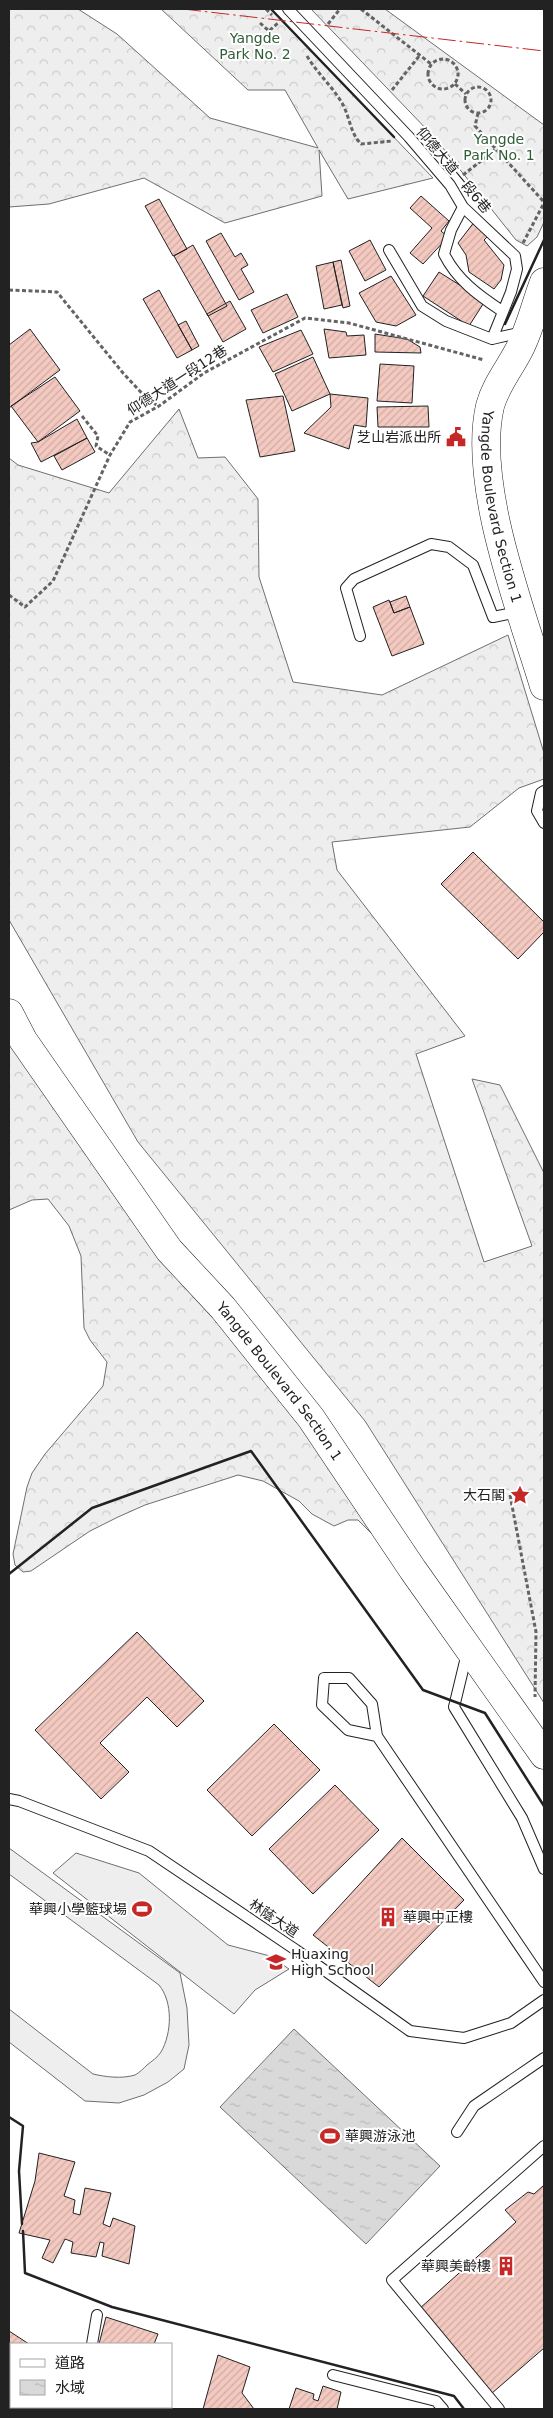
<svg xmlns="http://www.w3.org/2000/svg" width="553" height="2418" viewBox="0 0 553 2418" font-family="'DejaVu Sans','Noto Sans TC',sans-serif">
<style>
.forest{fill:url(#forest-crowns);stroke:#6f6f6f}
.pitch{fill:#eee;stroke:#6f6f6f}
.water{fill:url(#water-ripples);stroke:#6f6f6f}
.building{fill:url(#building-hatch);stroke:#222}
.lines{fill:none;stroke-linecap:round;stroke-linejoin:round}
.lane-casing{stroke:#222;stroke-width:12}
.primary-casing{stroke:#222;stroke-width:29}
.path{stroke:#646464;stroke-width:3;stroke-dasharray:4 2.5;stroke-linecap:butt}
.lane{stroke:#fff;stroke-width:10}
.primary{stroke:#fff;stroke-width:28}
.wall{stroke:#222;stroke-width:2.5}
.power{stroke:#c62828;stroke-width:1;stroke-dasharray:18 4 2.5 4;stroke-linecap:butt}
.labels{text-anchor:middle;stroke-width:4;stroke-linejoin:round;paint-order:stroke}
.park-label{font-size:14px;fill:#2f5e38;stroke:#fff}
.street-label{font-size:14px;fill:#222;stroke:#fff}
.poi-label{font-size:14px;fill:#222;stroke:#fff;text-anchor:end}
</style>
<defs>
<pattern id="forest-crowns" width="20" height="18" patternUnits="userSpaceOnUse" patternTransform="scale(1.25)"><rect width="20" height="18" fill="#eee"/><path d="M2 6a3 3 0 1 1 6 0M12 15a3 3 0 1 1 6 0" fill="none" stroke="#ccc"/></pattern>
<pattern id="water-ripples" width="26" height="14" patternUnits="userSpaceOnUse" patternTransform="scale(1.25)"><rect width="26" height="14" fill="#d9d9d9"/><path d="M2 4q2-2 4 0t4 0M15 11q2-2 4 0t4 0" fill="none" stroke="#bababa"/></pattern>
<pattern id="building-hatch" width="6" height="6" patternUnits="userSpaceOnUse" patternTransform="scale(1.25)"><rect width="6" height="6" fill="#f3c9c0"/><path d="M-1 1l2-2M0 6l6-6M5 7l2-2" fill="none" stroke="#d0aca5"/></pattern>
</defs>
<rect width="100%" height="100%" fill="#fff"/>
<path class="forest" d="M9,9H78L117,34L210,118L318,148L285,90H248L161,9H271L433,178L348,199L319,150L322,196L225,223L144,178L49,204L9,207Z
M311,9H385L544,125V222L537,237L527,246L516,240L434,137Z
M179,409L198,458L225,457L258,499L259,577L293,682L382,695L508,635L544,753V779L519,788L470,827L332,842L337,870L465,1036L416,1054L484,1262L532,1246L472,1079L500,1085L544,1173V1703L365,1421L138,1142L9,920V458L18,465L109,493Z
M9,1022L299,1410L376,1538L358,1520H348L334,1526L312,1514L299,1501L263,1481L238,1475L145,1505L118,1517L90,1531L31,1571L23,1572L15,1565L13,1554L27,1487L32,1473L45,1454L103,1386L107,1362L90,1340L84,1328L81,1256L69,1226L48,1199L32,1200L9,1210Z"/>
<path class="pitch" d="M9,1848L180,1973L187,2008L189,2045L184,2069L168,2082L144,2095L119,2103L85,2101L9,2042V2009L93,2074C106,2077 122,2079 135,2075C139,2073 144,2068 147,2065C152,2061 158,2057 161,2052C172,2033 173,2002 159,1985L9,1874Z
M76,1853L139,1873L228,1945L270,1956L289,1969L255,1990L234,2014L53,1873Z"/>
<path class="water" d="M294,2029L440,2166L366,2244L220,2107Z"/>
<path class="building" d="M421,196L449,221L441,231L448,237L423,264L410,253L432,228L410,208Z
M159,199L187,249L173,256L145,206Z
M475,221L489,235L484,240L504,265L501,280L494,289L469,272L466,255L458,243Z
M221,233L235,257L241,253L248,265L241,269L254,292L239,300L206,241Z
M370,240L386,270L365,281L349,251Z
M193,245L227,306L208,316L174,256Z
M341,260L350,306L343,308L333,262Z
M333,262L342,305L324,309L316,266Z
M439,272L485,301L469,326L423,296Z
M391,276L416,315L396,326L376,322L359,293Z
M159,290L192,350L177,358L143,299Z
M287,294L298,317L263,333L251,310Z
M230,301L246,329L223,342L207,314Z
M186,321L199,346L192,350L178,325Z
M30,329L60,370L9,408V345Z
M324,329L346,332L347,336L364,335L366,355L329,358Z
M301,330L313,354L273,372L259,347Z
M375,334L407,339L420,347L421,353L375,352Z
M313,357L330,394L292,411L275,374Z
M380,364L414,366L412,403L377,401Z
M55,377L80,411L38,442L11,406Z
M330,394L368,398L366,427L354,425L349,449L304,433L331,407Z
M283,396L295,451L260,457L246,400Z
M428,406L429,427H378L377,407Z
M77,419L87,438L41,462L31,443L38,442Z
M87,438L95,452L62,470L54,456Z
M406,596L410,607L394,613L390,602Z
M389,600L394,613L410,607L424,644L392,656L373,607Z
M473,852L544,922V932L518,959L441,884Z
M137,1632L204,1701L177,1727L147,1697L100,1743L129,1772L101,1799L35,1730Z
M274,1724L320,1770L252,1836L207,1790Z
M335,1785L379,1830L313,1894L269,1849Z
M402,1838L464,1900L379,1987L313,1935Z
M39,2153L75,2162L64,2196L75,2200L73,2213L80,2215L85,2188L111,2193L103,2224L110,2227L113,2218L135,2226L129,2264L102,2256L104,2243L100,2242L96,2257L71,2253L73,2242L65,2239L53,2263L42,2258L50,2240L19,2233L35,2181Z
M544,2185V2348L491,2394L419,2309L516,2222L505,2210L528,2192L534,2194Z
M106,2317L158,2334L154,2344H99Z
M9,2331L29,2344H11V2388L9,2386Z
M218,2355L250,2367L242,2393L254,2409H203Z
M323,2386L341,2392L337,2409H289L296,2388L314,2394L313,2399L318,2401Z"/>
<g class="lines">
<defs>
<path id="lane" d="M288,9L409,137L450,185L463,207L515,256L517,269L511,292L492,339L523,332
M463,207L451,230L444,254C457,280 478,295 502,311
M389,250L422,306L446,321L492,339
M360,636L346,588L354,579L431,544L449,547L473,565L493,617L518,612
M544,791L541,793L537,811L544,823
M467,1653L454,1707L522,1818L544,1869
M324,1678H349L372,1704L377,1736L348,1730L322,1705Z
M377,1736L544,1982
M9,1799L19,1801L149,1851L296,1950L410,2031L464,2038L511,2023L544,2000
M457,2132L474,2106L544,2058
M92,2344L97,2315
M333,2375L436,2401L443,2409
M86,2407L92,2409
M499,2409L392,2280L544,2146"/>
<g id="primary">
<path id="s1" d="M544,282C536,303 531,325 521,346C511,367 496,384 490,406C472,484 521,610 544,686"/>
<path id="s2" d="M9,1013L23,1040L169,1250L223,1308L311,1418L413,1570L544,1755"/>
</g>
</defs>
<use href="#lane" class="lane-casing"/>
<use href="#primary" class="primary-casing"/>
<path class="path" d="M266,9L272,15
M361,9L431,64
M260,23L269,31L278,23
M328,24L340,9
M307,56C317,73 332,86 342,103C350,117 350,133 361,144L392,141
M428 74a15 15 0 1 1 30 0a15 15 0 1 1-30 0Z
M455,84L466,94
M465 100a13 13 0 1 1 26 0a13 13 0 1 1-26 0Z
M392,90L420,55
M478,113L475,126L544,202
M463,175L495,150
M523,243L544,203
M9,290L57,292L123,373L149,401L159,406
M82,416L98,436L96,446L110,455
M9,595L25,607L53,581L110,455L130,422L159,406L204,373L305,318L349,323L484,360
M510,1495L536,1632L535,1697"/>
<use href="#lane" class="lane"/>
<use href="#primary" class="primary"/>
<path class="wall" d="M271,9L394,137
M505,324L544,240
M9,1574L92,1508L251,1451L423,1690L485,1713L544,1806
M9,2117L23,2126L19,2171L22,2224
M23,2231L25,2273L112,2307L454,2396L464,2409"/>
<path class="power" d="M183,9L544,51"/>
</g>
<defs>
<symbol id="civic-bare" viewBox="-9 -9 18 18"><path d="M-.6-6.5H3V-4.5H.6V-3L4-1V1h2V6H-6V1h2V-1L-.6-3ZM-1.2 2.5V6h2.4V2.5Z" fill="#c62828" stroke="#fff" stroke-width="2.5" paint-order="stroke"/></symbol>
<symbol id="sight-bare" viewBox="-9 -9 18 18"><path d="M0-6L1.8-2.2L6-1.7L2.9 1.2L3.7 5.4L0 3.3L-3.7 5.4L-2.9 1.2L-6-1.7L-1.8-2.2Z" fill="#c62828" stroke="#fff" stroke-width="2.5" paint-order="stroke"/></symbol>
<symbol id="stadium-bare" viewBox="-9 -9 18 18"><path d="M0-5a6.5 5 0 1 0 0 10a6.5 5 0 1 0 0-10ZM-3.5-1.8h7v3.6h-7Z" fill="#c62828" stroke="#fff" stroke-width="2.5" paint-order="stroke"/></symbol>
<symbol id="building-bare" viewBox="-9 -9 18 18"><path d="M-4-6H4V6H1V3H-1V6H-4ZM-2.5-4.3h1.7v1.8h-1.7ZM.8-4.3h1.7v1.8H.8ZM-2.5-1h1.7V.8h-1.7ZM.8-1h1.7V.8H.8Z" fill="#c62828" stroke="#fff" stroke-width="2.5" paint-order="stroke"/></symbol>
<symbol id="school-bare" viewBox="-9 -9 18 18"><path d="M0-5L7-2L0 1L-7-2ZM-4 1L0 2.5L4 1V4Q0 6-4 4Z" fill="#c62828" stroke="#fff" stroke-width="2.5" paint-order="stroke"/></symbol>
</defs>
<g fill-rule="evenodd">
<use href="#civic-bare" x="442" y="423" width="28" height="28"/>
<use href="#sight-bare" x="506" y="1481" width="28" height="28"/>
<use href="#stadium-bare" x="128" y="1895" width="28" height="28"/>
<use href="#building-bare" x="374" y="1903" width="28" height="28"/>
<use href="#school-bare" x="262" y="1948" width="28" height="28"/>
<use href="#stadium-bare" x="316" y="2122" width="28" height="28"/>
<use href="#building-bare" x="492" y="2252" width="28" height="28"/>
</g>
<g class="labels">
<g class="park-label">
<text x="255" y="43">Yangde<tspan x="255" dy="16">Park No. 2</tspan></text>
<text x="499" y="144">Yangde<tspan x="499" dy="16">Park No. 1</tspan></text>
</g>
<g class="street-label">
<text transform="translate(454 170) rotate(50)" y="5">仰德大道一段6巷</text>
<text transform="translate(177 380) rotate(-33)" y="5">仰德大道一段12巷</text>
<text dy="5" stroke="none"><textPath href="#s1" startOffset="238">Yangde Boulevard Section 1</textPath></text>
<text dy="5" stroke="none"><textPath href="#s2" startOffset="458">Yangde Boulevard Section 1</textPath></text>
<text transform="translate(274 1918) rotate(34)" y="5">林蔭大道</text>
</g>
<g class="poi-label">
<text x="441" y="442">芝山岩派出所</text>
<text x="505" y="1500">大石閣</text>
<text x="127" y="1914">華興小學籃球場</text>
<text x="403" y="1922" text-anchor="start">華興中正樓</text>
<text x="291" y="1959" text-anchor="start">Huaxing<tspan x="291" dy="16">High School</tspan></text>
<text x="345" y="2141" text-anchor="start">華興游泳池</text>
<text x="491" y="2271">華興美齡樓</text>
</g>
</g>
<rect width="553" height="2418" fill="none" stroke="#222222" stroke-width="20"/>
<rect x="10" y="2343" width="162" height="65" fill="#ffffff" stroke="#a7a7a7"/>
<rect x="20" y="2359" width="25" height="8" fill="#ffffff" stroke="#a7a7a7"/>
<text x="55" y="2368" font-size="15" fill="#222222">道路</text>
<rect x="20" y="2380" width="25" height="15" fill="url(#water-ripples)" stroke="#a7a7a7"/>
<text x="55" y="2393" font-size="15" fill="#222222">水域</text>
</svg>
